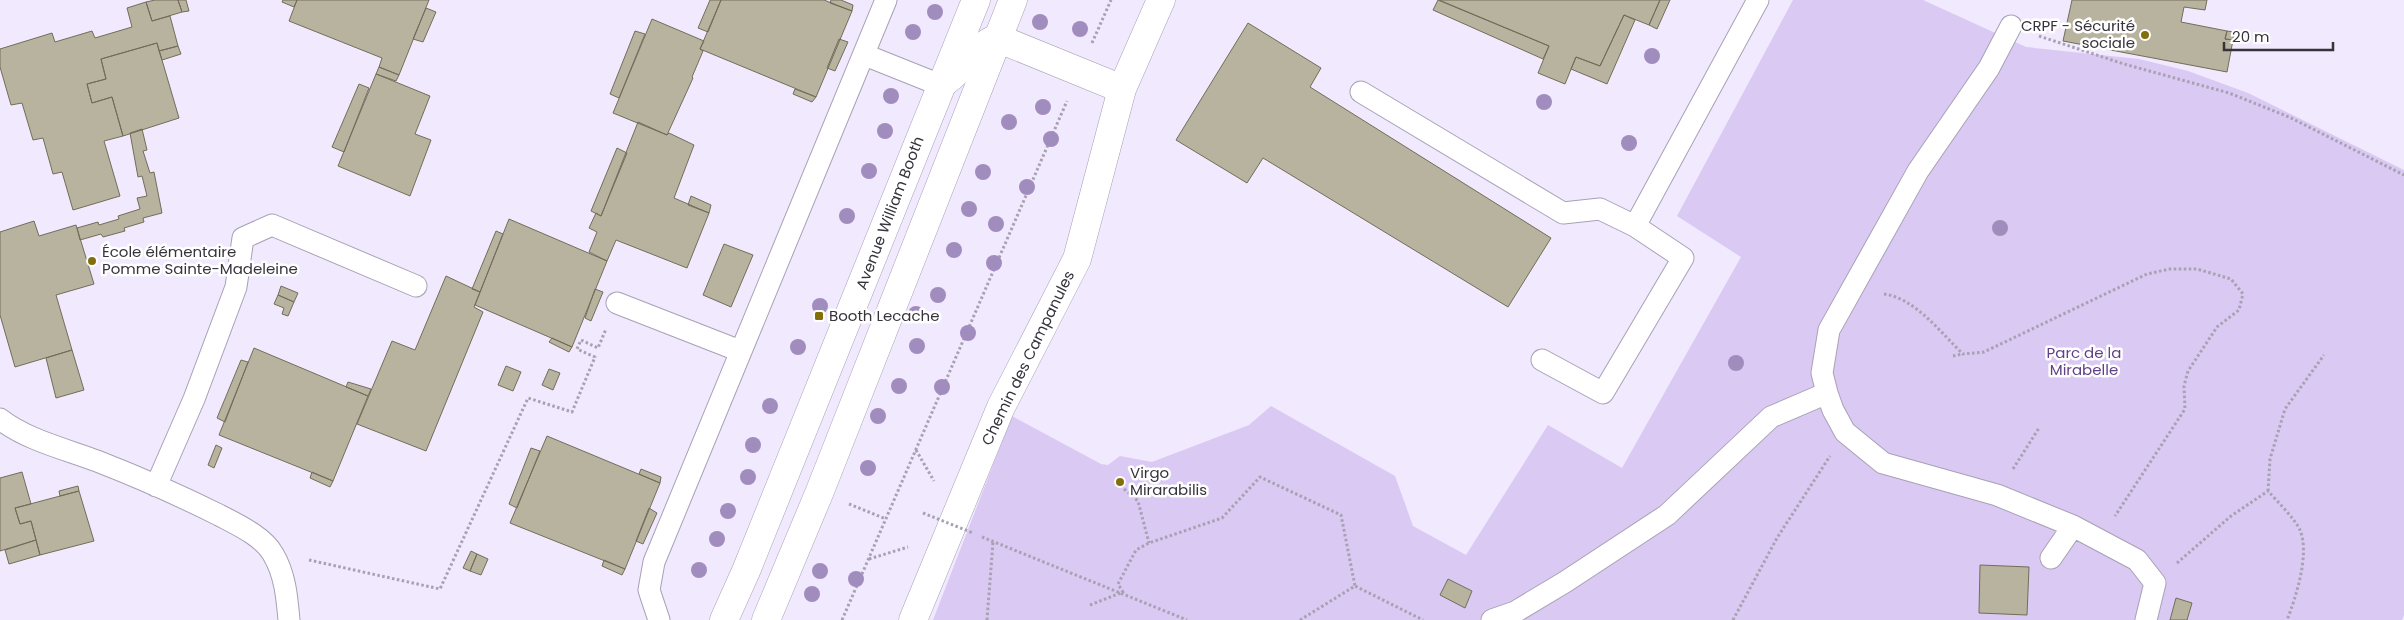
<svg xmlns="http://www.w3.org/2000/svg" width="2404" height="620" viewBox="0 0 2404 620" font-family="Poppins,sans-serif">
<style>
.green{fill:#d9c9f3}
.building{fill:#b8b39e;stroke:#726d5a}
.lines{fill:none;stroke-linecap:round;stroke-linejoin:round}
.lane-casing{stroke:#a8a1b5;stroke-width:23}
.street-casing{stroke:#a8a1b5;stroke-width:29}
.secondary-casing{stroke:#a8a1b5;stroke-width:29}
.path{stroke:#a7a1b1;stroke-width:3;stroke-dasharray:2.5 2.5;stroke-linecap:butt}
.lane{stroke:#fff;stroke-width:21}
.street{stroke:#fff;stroke-width:28}
.secondary{stroke:#fff;stroke-width:28}
.path-bridge{stroke:#a7a1b1;stroke-width:3;stroke-dasharray:2.5 2.5;stroke-linecap:butt}
.tree{fill:#a18cbe}
.poi-dot{fill:#826e0a;stroke:#fff;stroke-width:2}
.labels{text-anchor:middle;stroke-width:5;stroke-linejoin:round;paint-order:stroke}
.poi-label{font-size:15px;fill:#36333b;stroke:#fff;text-anchor:start}
.street-label{font-size:15px;fill:#36333b;stroke:#fff}
.park-label{font-size:15px;fill:#604089;stroke:#fff}
</style>
<rect width="100%" height="100%" fill="#f1e9fe"/>
<path class="green" d="M1793,0H1923L2026,47L2139,59L2188,71L2248,93L2404,170V615L2402,620H933L1012,416L1101,464L1108,465L1120,456L1152,462L1249,425L1271,406L1395,476L1413,526L1466,555L1548,425L1622,468L1741,257L1677,216Z"/>
<path class="building" d="M155,0H178L182,12L152,21L146,2Z
M178,0H186L189,11L182,12Z
M283,0H297L294,7L282,2Z
M297,0H429L399,75L379,67L382,58L289,21Z
M710,0H721L708,32L698,28Z
M721,0H824L852,11L816,97L700,49Z
M831,0H841L853,5L852,11L830,3Z
M1438,0L1549,46L1543,59L1433,10Z
M1439,0H1660L1649,25L1624,15L1600,66L1576,57L1565,84L1538,73L1549,46Z
M1660,0H1670L1657,29L1649,25Z
M2072,0H2207L2205,10L2184,7L2181,22L2227,31L2225,39L2233,40L2227,72L2063,41Z
M146,2L152,21L170,16L178,46L159,51L157,43L101,59L106,79L87,84L92,103L112,97L123,136L104,141L120,196L73,210L62,172L53,174L43,138L33,140L22,103L11,105L0,67V49L52,33L55,42L92,31L95,38L132,27L127,8Z
M426,8L436,12L423,42L413,39Z
M1624,15L1635,20L1607,84L1571,69L1576,57L1600,66Z
M652,19L704,41L700,49L703,51L692,77L693,78L667,135L613,113Z
M1248,23L1321,68L1310,87L1551,238L1508,307L1263,158L1247,183L1176,140Z
M635,31L645,34L619,98L610,94Z
M2227,31L2234,32L2233,40L2225,39Z
M839,39L848,42L835,71L827,68Z
M157,43L179,118L123,136L112,97L92,103L87,84L106,79L101,59Z
M178,46L181,54L162,60L159,51Z
M379,67L399,75L396,81L376,74Z
M376,74L430,96L415,134L431,140L410,196L338,166Z
M359,84L369,88L344,152L332,147Z
M795,89L816,97L812,102L793,94Z
M638,122L667,135L669,133L694,145L674,198L709,213L687,268L616,240L607,261L589,252L597,232L589,228L596,213L601,216Z
M142,129L147,150L143,151L150,173L154,172L162,213L143,218L144,222L124,228L125,231L103,237L101,234L80,240L77,228L98,222L99,225L119,219L118,216L140,209L137,198L147,196L142,176L138,177L130,133Z
M617,148L627,153L601,216L591,211Z
M691,196L711,205L709,213L688,205Z
M509,219L607,261L572,347L475,305Z
M34,221L39,236L76,225L94,284L56,295L72,350L15,367L0,315V232Z
M496,231L503,234L480,292L472,289Z
M724,244L753,255L731,307L703,295Z
M446,276L480,292L474,307L483,312L426,451L357,424L392,341L415,350Z
M281,286L298,293L294,302L278,295Z
M595,289L603,292L591,321L585,318Z
M278,295L294,302L288,316L282,314L284,308L274,304Z
M552,338L572,347L569,352L549,342Z
M254,348L368,396L333,481L219,435Z
M72,350L84,390L56,398L46,358Z
M241,360L248,362L225,422L217,418Z
M506,366L521,372L513,391L498,385Z
M549,369L560,373L553,390L542,385Z
M348,382L371,389L368,396L346,387Z
M547,436L660,483L625,569L510,523Z
M216,445L222,448L214,468L208,465Z
M531,448L540,451L517,508L509,504Z
M641,469L661,477L660,483L639,474Z
M22,472L31,504L15,508L20,524L31,521L36,540L0,551V478Z
M312,472L333,481L330,487L310,478Z
M78,486L79,491L60,496L59,491Z
M79,491L94,541L40,555L31,521L20,524L15,508Z
M649,508L657,513L643,544L636,541Z
M36,540L40,555L9,564L5,550Z
M471,551L477,554L470,571L463,568Z
M477,554L488,559L481,575L470,571Z
M604,560L625,569L622,575L602,566Z
M1980,565L2029,567L2027,615L1979,613Z
M1448,579L1472,591L1465,608L1440,595Z
M2176,598L2192,603L2187,620H2170Z"/>
<g class="lines">
<defs>
<path id="lane" d="M2011,26L1989,68L1918,171L1829,330L1822,373L1827,393L1833,410L1845,432L1883,463L1997,495L2073,526L2137,560L2155,583L2146,620
M865,55L940,85
M1361,92L1563,213L1600,209L1635,226
M617,303L740,351
M1542,360L1603,393L1683,258L1635,226L1758,0
M0,419C27,440 65,449 97,461C138,477 179,495 219,515C236,524 263,536 273,554C285,574 287,597 289,620
M156,486L194,399L236,287L243,238L272,225L416,286
M2051,558L2073,526
M659,620L649,590L654,562L886,0
M1492,620L1515,612L1565,582L1667,515L1771,417L1827,393"/>
<path id="street" d="M1122,89L1161,0
M913,620L1001,407L1077,259L1122,89L997,38C969,50 964,71 941,84"/>
<path id="secondary" d="M724,620L746,571L976,0
M766,620L820,491L1013,0"/>
</defs>
<use href="#lane" class="lane-casing"/>
<use href="#street" class="street-casing"/>
<use href="#secondary" class="secondary-casing"/>
<path class="path" d="M2039,36L2124,64L2229,93L2289,117L2404,175
M1092,43L1111,0
M1884,294C1915,298 1941,333 1963,354L1984,352L2147,274L2170,269H2197L2231,279L2243,294L2239,310L2217,327L2188,371L2184,386L2185,409L2115,516
M1953,356L1962,354
M916,450L934,481
M2013,469L2039,428
M1124,489L1138,501L1149,543
M2268,491L2270,459L2285,409L2324,355
M849,504L886,519
M982,537L1187,620
M869,559L908,547
M309,560L440,589L528,398L572,412L595,357L577,349L581,340L598,348L606,329
M2177,563L2231,516L2268,491C2277,501 2295,519 2300,530C2310,554 2296,597 2287,620
M1090,605L1123,592L1118,584L1136,550L1149,543L1222,518L1260,477L1341,515L1355,586
M842,620L1067,101
M987,620L993,542
M1300,620L1355,586L1423,620
M1733,620L1777,538L1830,456"/>
<use href="#lane" class="lane"/>
<use href="#street" class="street"/>
<use href="#secondary" class="secondary"/>
<path class="path-bridge" d="M923,513L973,533"/>
</g>
<g class="tree">
<circle cx="935" cy="12" r="8"/>
<circle cx="1040" cy="22" r="8"/>
<circle cx="1080" cy="29" r="8"/>
<circle cx="913" cy="32" r="8"/>
<circle cx="1652" cy="56" r="8"/>
<circle cx="891" cy="96" r="8"/>
<circle cx="1544" cy="102" r="8"/>
<circle cx="1043" cy="107" r="8"/>
<circle cx="1009" cy="122" r="8"/>
<circle cx="885" cy="131" r="8"/>
<circle cx="1051" cy="139" r="8"/>
<circle cx="1629" cy="143" r="8"/>
<circle cx="869" cy="171" r="8"/>
<circle cx="983" cy="172" r="8"/>
<circle cx="1027" cy="187" r="8"/>
<circle cx="969" cy="209" r="8"/>
<circle cx="847" cy="216" r="8"/>
<circle cx="996" cy="224" r="8"/>
<circle cx="2000" cy="228" r="8"/>
<circle cx="954" cy="250" r="8"/>
<circle cx="994" cy="263" r="8"/>
<circle cx="938" cy="295" r="8"/>
<circle cx="820" cy="306" r="8"/>
<circle cx="916" cy="314" r="8"/>
<circle cx="968" cy="333" r="8"/>
<circle cx="917" cy="346" r="8"/>
<circle cx="798" cy="347" r="8"/>
<circle cx="1736" cy="363" r="8"/>
<circle cx="899" cy="386" r="8"/>
<circle cx="942" cy="387" r="8"/>
<circle cx="770" cy="406" r="8"/>
<circle cx="878" cy="416" r="8"/>
<circle cx="753" cy="445" r="8"/>
<circle cx="868" cy="468" r="8"/>
<circle cx="748" cy="477" r="8"/>
<circle cx="728" cy="511" r="8"/>
<circle cx="717" cy="539" r="8"/>
<circle cx="699" cy="570" r="8"/>
<circle cx="820" cy="571" r="8"/>
<circle cx="856" cy="579" r="8"/>
<circle cx="812" cy="594" r="8"/>
</g>
<g class="poi-dot">
<circle cx="2145" cy="35" r="5"/>
<circle cx="92" cy="261" r="5"/>
<rect x="814" y="311" width="10" height="10" rx="2.5"/>
<circle cx="1120" cy="482" r="5"/>
</g>
<g class="labels">
<g class="poi-label">
<text x="2135" y="31" text-anchor="end">CRPF - Sécurité<tspan x="2135" dy="17">sociale</tspan></text>
<text x="102" y="257">École élémentaire<tspan x="102" dy="17">Pomme Sainte-Madeleine</tspan></text>
<text x="829" y="321">Booth Lecache</text>
<text x="1130" y="478">Virgo<tspan x="1130" dy="17">Mirarabilis</tspan></text>
</g>
<g class="street-label">
<text transform="translate(890 213) rotate(-69)" y="5">Avenue William Booth</text>
<text transform="translate(1028 358) rotate(-64)" y="5">Chemin des Campanules</text>
</g>
<g class="park-label">
<text x="2084" y="358">Parc de la<tspan x="2084" dy="17">Mirabelle</tspan></text>
</g>
</g>
<path d="M2224 42v8h109v-8" fill="none" stroke="#36333b" stroke-width="2.5"/>
<text x="2232" y="42" font-size="15" fill="#36333b" stroke="#ffffff" stroke-width="4" paint-order="stroke">20 m</text>
</svg>
